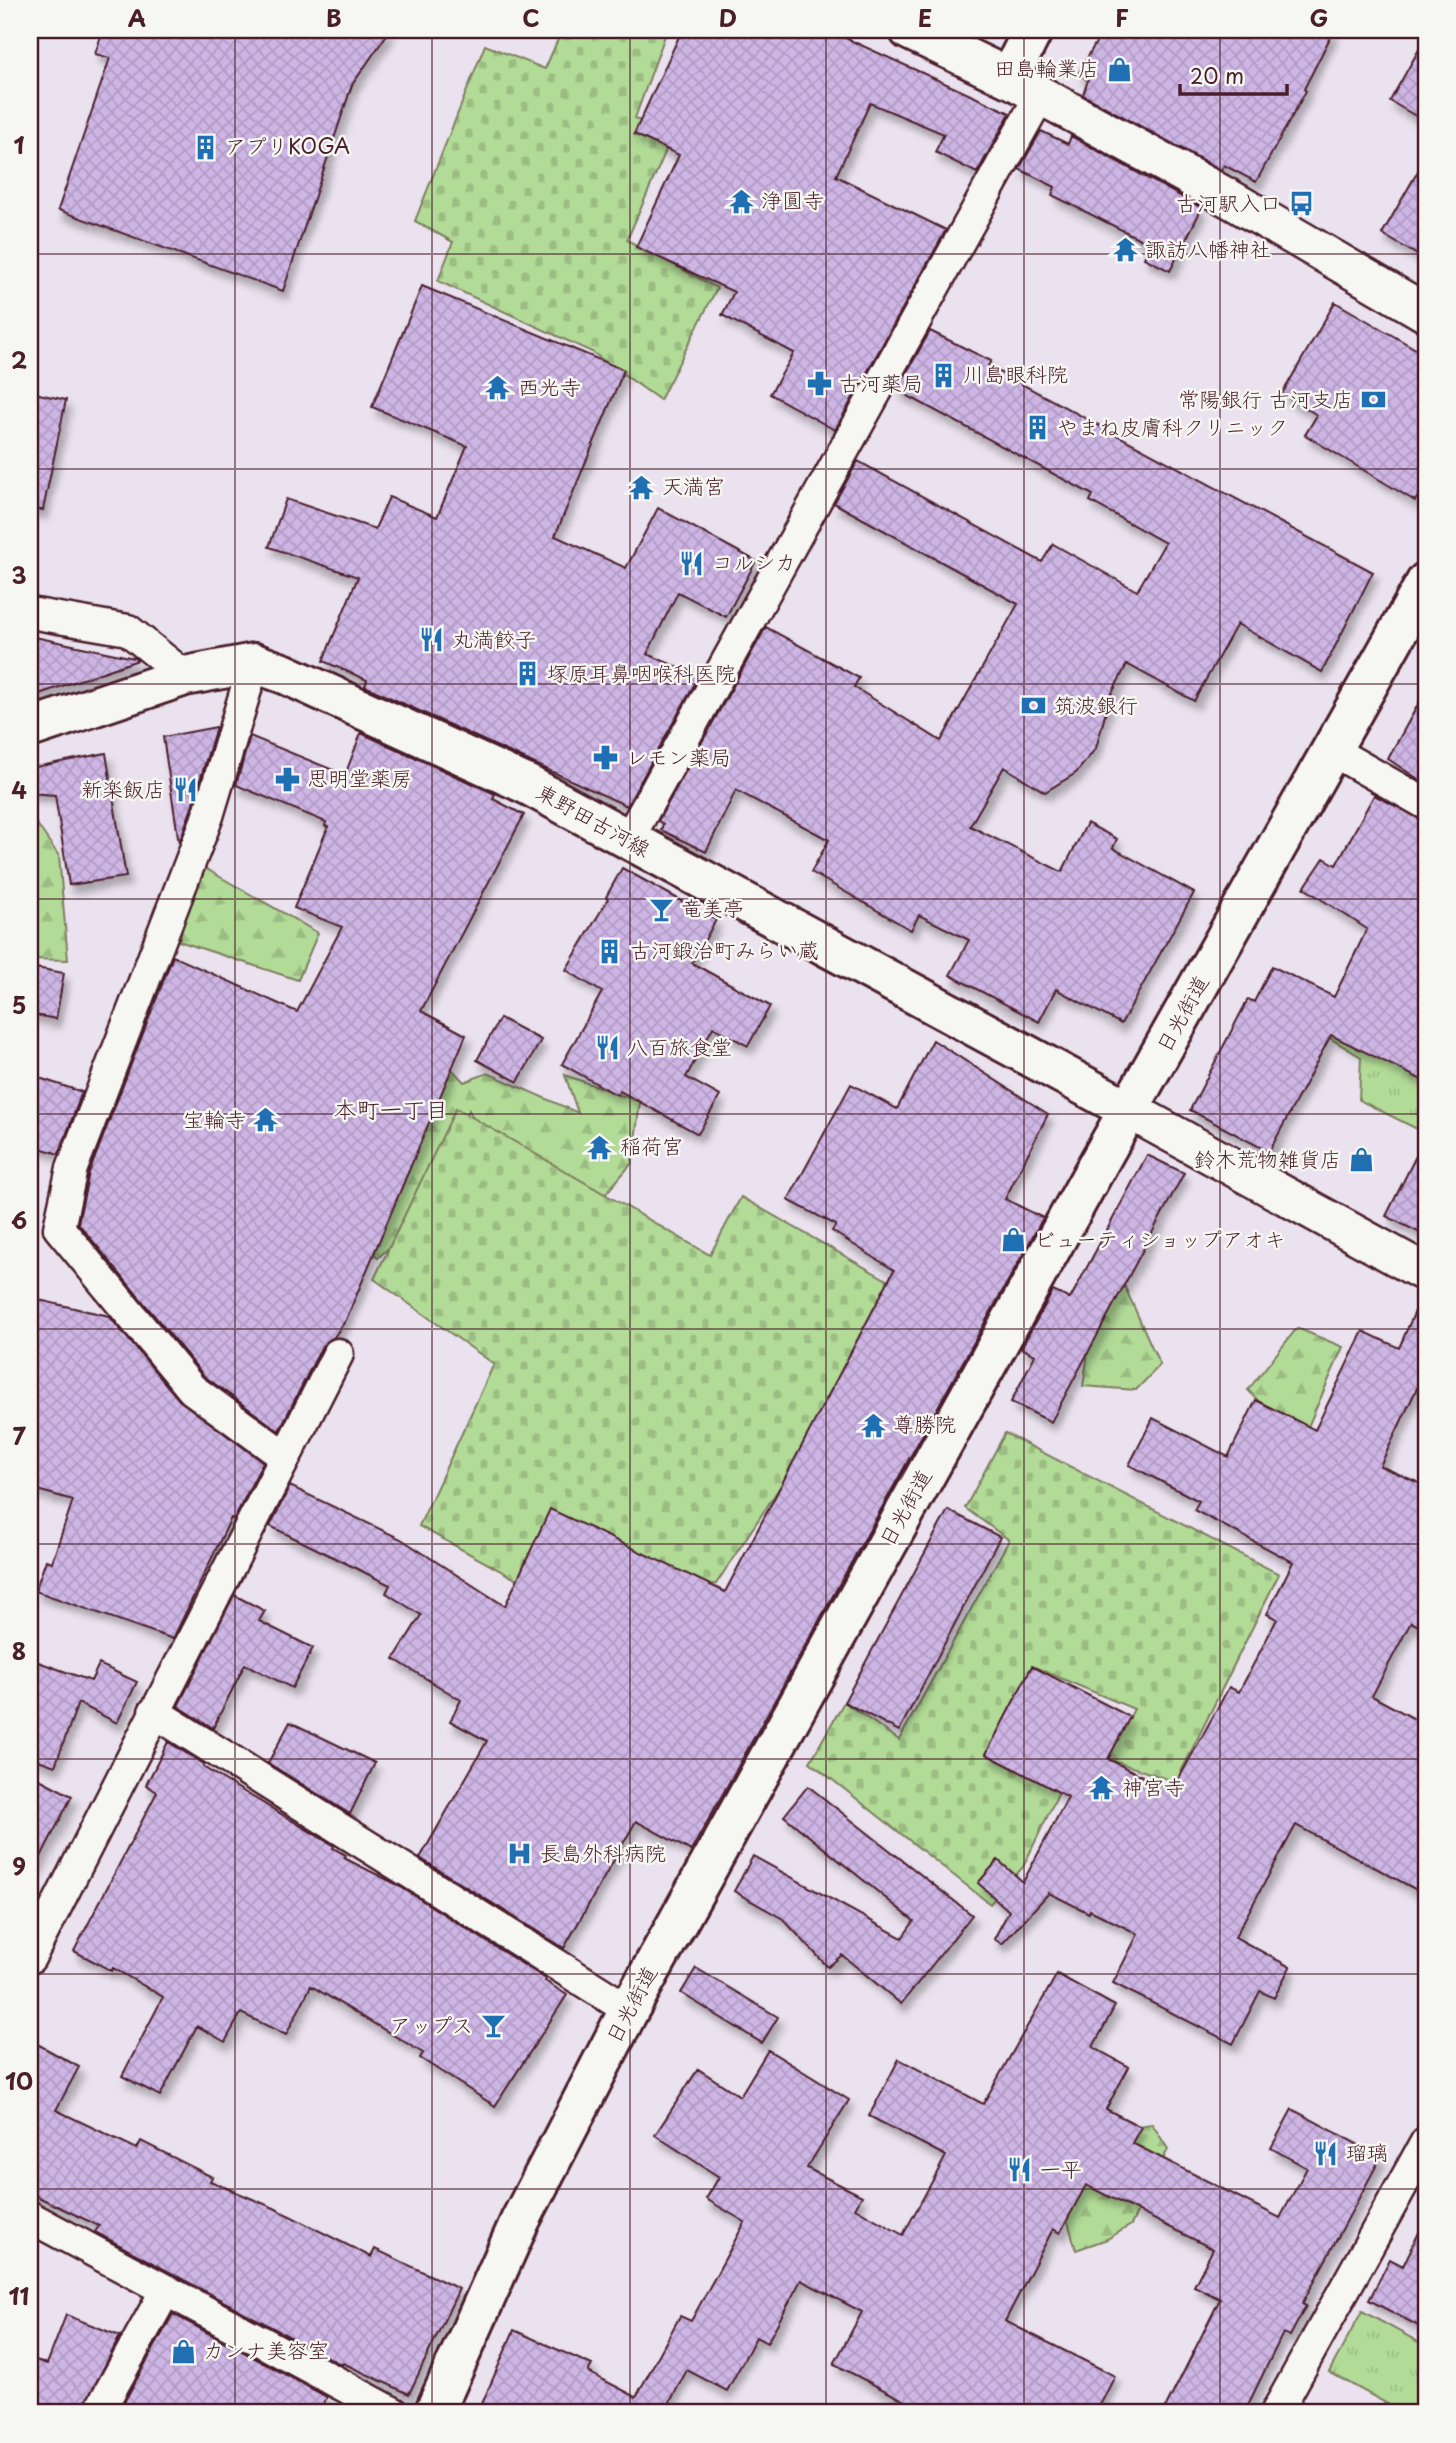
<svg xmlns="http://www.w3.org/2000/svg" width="1456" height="2443" viewBox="0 0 1456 2443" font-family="'Playpen Sans','Klee One',sans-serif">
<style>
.grass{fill:url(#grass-tufts);stroke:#7e7d61;stroke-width:2}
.forest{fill:url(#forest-firs);stroke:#7e7d61;stroke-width:2}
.cemetery{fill:url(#cemetery-stones);stroke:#7e7d61;stroke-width:2}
.building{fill:url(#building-cross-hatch);stroke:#4a1f2b;stroke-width:2;filter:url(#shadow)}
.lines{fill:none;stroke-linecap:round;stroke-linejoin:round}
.minor-casing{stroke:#4a1f2b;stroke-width:35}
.tertiary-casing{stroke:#4a1f2b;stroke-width:42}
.secondary-casing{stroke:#4a1f2b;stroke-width:44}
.minor{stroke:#f6f6f2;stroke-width:30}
.tertiary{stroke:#f6f6f2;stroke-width:37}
.secondary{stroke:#f6f6f2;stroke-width:38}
.grid{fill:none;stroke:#4a1f2b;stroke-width:2;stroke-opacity:0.55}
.labels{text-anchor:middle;stroke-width:5;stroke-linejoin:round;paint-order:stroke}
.poi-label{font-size:21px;fill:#4a1f2b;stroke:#f6f6f2;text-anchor:start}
.street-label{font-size:21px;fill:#4a1f2b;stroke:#f6f6f2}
.neighbourhood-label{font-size:23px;fill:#4a1f2b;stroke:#f6f6f2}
.neatline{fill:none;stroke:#4a1f2b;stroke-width:2.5}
.grid-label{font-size:23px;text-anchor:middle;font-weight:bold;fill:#4a1f2b}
</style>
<defs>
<pattern id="grass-tufts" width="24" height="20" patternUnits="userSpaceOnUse" patternTransform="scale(1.75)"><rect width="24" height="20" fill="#b2db97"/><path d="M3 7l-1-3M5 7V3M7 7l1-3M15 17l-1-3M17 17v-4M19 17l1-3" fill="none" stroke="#9bbc82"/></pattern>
<pattern id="forest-firs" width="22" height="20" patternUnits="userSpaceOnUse" patternTransform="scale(1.75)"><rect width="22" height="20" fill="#b2db97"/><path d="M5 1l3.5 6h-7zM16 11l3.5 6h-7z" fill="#9bbc82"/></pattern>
<pattern id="cemetery-stones" width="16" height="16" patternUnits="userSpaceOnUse" patternTransform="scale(1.75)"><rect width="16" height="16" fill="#b2db97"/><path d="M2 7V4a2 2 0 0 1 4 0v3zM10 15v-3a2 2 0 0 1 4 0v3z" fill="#9bbc82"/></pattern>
<pattern id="building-cross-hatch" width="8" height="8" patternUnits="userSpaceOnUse" patternTransform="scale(1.75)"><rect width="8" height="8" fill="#cdb5e4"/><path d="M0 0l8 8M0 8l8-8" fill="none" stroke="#b29bc4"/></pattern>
<filter id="shadow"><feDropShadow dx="4.5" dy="8" stdDeviation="3.5" flood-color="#0004"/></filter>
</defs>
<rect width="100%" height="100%" fill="#eae2ee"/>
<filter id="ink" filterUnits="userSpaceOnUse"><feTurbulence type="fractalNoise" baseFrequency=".0143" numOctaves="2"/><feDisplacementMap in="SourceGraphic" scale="14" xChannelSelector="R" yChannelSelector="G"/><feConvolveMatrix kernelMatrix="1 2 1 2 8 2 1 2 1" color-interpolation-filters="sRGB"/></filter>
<g filter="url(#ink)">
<path class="grass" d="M1316,1030L1379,1037L1426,1056V1119L1419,1130L1359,1100L1361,1057Z
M1362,2311L1426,2346V2413H1404L1329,2372Z"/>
<path class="forest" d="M30,814L59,856L68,960L30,959Z
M201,866L318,933L298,980L179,941Z
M449,1066L464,1082L488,1073L578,1113L565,1075L640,1102L632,1163L602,1198L478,1129L469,1110L429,1209L378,1258L324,1200Z
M1124,1285L1160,1365L1136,1390L1083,1386L1095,1306Z
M1297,1328L1343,1347L1300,1445L1248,1390Z
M1152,2124L1168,2149L1131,2225L1107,2239L1076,2250L1065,2211L1130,2127Z"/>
<path class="cemetery" d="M562,30H667L635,118L671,139L627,240L717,288L660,400L592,352L438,281L453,242L415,221L485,45L545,69Z
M456,1108L710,1255L741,1197L908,1292L716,1584L541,1593L419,1526L494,1364L374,1279Z
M1005,1433L1279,1574L1176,1782L1108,1759L1134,1709L1032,1666L986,1754L1059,1792L1023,1867L990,1904L810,1762L844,1702L899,1740L1009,1540L965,1508Z"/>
<path class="building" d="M103,30H390L352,85L283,291L58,210L110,58L95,54Z
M682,30H828L1010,113L977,173L935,152L944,134L870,103L836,176L946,230L835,430L770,394L794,353L722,315L734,292L636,247L679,155L634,134Z
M1103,30H1334L1304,89L1306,91L1256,182L1224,165L1221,170L1083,95L1088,80L1078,74Z
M1426,37V122L1390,101Z
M1041,131L1068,144L1071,136L1202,208L1170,271L1144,258L1150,244L1052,195L1055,187L1019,169Z
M1426,157V260L1382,234Z
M422,286L624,370L555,536L626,568L658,508L756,561L726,617L678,592L647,654L699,676L627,806L365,686L367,680L323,661L358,577L269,547L286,499L375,529L389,497L437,517L467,446L372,407Z
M1335,302L1426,355V484L1415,501L1305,435L1317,415L1282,394Z
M930,331L991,361L988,366L1373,572L1322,672L1237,624L1194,701L1127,664L1110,697L1096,748L1076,773L1045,792L1004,767L970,826L1062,872L1087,823L1117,839L1113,848L1194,893L1121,1024L1056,989L1039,1022L950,975L969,940L919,915L911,930L811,872L829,840L736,790L706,852L661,830L663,824L658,821L766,627L859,678L854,687L941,741L1018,604L834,503L858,461L1042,562L1053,544L1137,591L1165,543L1090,501L1093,495L897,390Z
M30,392L66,400L43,510L30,509Z
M30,636L134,658L138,660L30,697Z
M1426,690V784L1388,759Z
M216,727L191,810L179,843L163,737Z
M361,733L495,794L493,799L524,815L421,1011L466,1035L346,1320L334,1337L322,1346L279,1431L204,1376L78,1223L89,1173L173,956L297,1012L342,927L294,908L328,827L325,826L326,822L236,785L250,736L345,775Z
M106,753L126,877L69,885L55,795L30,793V768Z
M1374,795L1426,821V1082L1331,1035L1269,1152L1190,1110L1248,999L1254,1002L1272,966L1334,997L1367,929L1304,888L1324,858L1336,865Z
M622,868L716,920L692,963L770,1006L748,1046L713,1027L686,1077L720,1096L698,1134L620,1091L617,1095L562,1064L602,992L566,970L608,899L606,897Z
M30,967L64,973L56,1019L30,1014Z
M500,1018L541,1040L518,1082L477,1060Z
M933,1040L1048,1114L1005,1199L1043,1218L691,1851L636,1821L564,1948L420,1858L487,1741L450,1721L461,1700L394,1659L421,1615L386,1593L390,1585L270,1526L290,1486L401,1539L505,1606L550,1509L725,1592L894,1270L832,1231L836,1225L788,1200L851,1084L897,1109Z
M30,1075L82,1092L59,1154L30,1145Z
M1426,1136V1236L1386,1216Z
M1147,1155L1184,1173L1051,1422L1011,1402L1035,1355L1021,1348L1053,1291L1070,1299Z
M1423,1293L1426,1294V1369L1380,1466L1426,1486V1630L1411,1622L1372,1696L1426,1725V1895L1296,1825L1235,1937L1290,1967L1274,1998L1260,1991L1233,2044L1113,1983L1138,1934L1090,1910L1089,1913L1049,1893L1002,1944L994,1939L1009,1911L978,1883L998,1860L1023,1882L1068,1797L986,1754L1032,1666L1130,1717L1108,1759L1172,1791L1229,1687L1239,1692L1277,1619L1267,1614L1293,1562L1194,1510L1199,1501L1129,1465L1153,1418L1228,1457L1256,1400L1315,1430L1363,1331L1399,1348Z
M30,1298L109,1316L179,1400L263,1462L234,1519L231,1518L173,1639L35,1591L46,1560L52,1562L73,1500L30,1488Z
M948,1510L1000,1537L899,1731L844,1702Z
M234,1595L265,1611L259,1621L313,1648L292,1688L245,1664L213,1728L178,1706Z
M30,1659L91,1681L99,1664L137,1682L117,1723L78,1703L55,1766L30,1757Z
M290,1722L375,1763L350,1814L268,1763Z
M168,1742L204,1764L203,1767L334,1846L333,1848L346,1855L344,1858L396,1884L546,1979L545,1981L567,1995L495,2106L420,2058L423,2053L311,1986L286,2035L241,2013L225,2042L197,2026L160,2096L122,2076L163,1997L113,1968L112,1971L74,1951L157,1792L146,1785Z
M30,1774L72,1796L30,1878Z
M808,1786L972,1915L901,2004L842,1955L828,1967L783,1919L734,1891L753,1856L902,1938L914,1921L784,1816Z
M696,1968L778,2017L762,2043L681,1993Z
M1057,1974L1115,2006L1093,2047L1129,2067L1106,2109L1141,2127L1132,2143L1280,2218L1307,2168L1271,2148L1292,2109L1381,2157L1302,2304L1306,2306L1290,2336L1283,2333L1244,2413H1163L1220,2299L1194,2286L1213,2249L1086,2185L1060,2233L1053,2229L1005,2321L1115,2376L1096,2413H928L834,2364L862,2312L801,2280L767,2343L756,2337L727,2391L687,2370L665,2411L669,2413H478L514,2330L592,2365L588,2372L636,2397L680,2316L691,2321L745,2222L706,2199L719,2177L655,2135L698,2069L740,2096L768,2050L849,2100L807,2168L862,2196L855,2208L903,2235L946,2156L869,2116L899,2059L983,2104Z
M30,2040L79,2067L56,2110L137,2149L141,2141L212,2177L210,2181L274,2208L371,2257L375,2249L459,2289L409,2394L343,2363L342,2365L95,2232L99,2226L30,2193Z
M1426,2218V2330L1369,2300L1390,2259L1403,2266Z
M173,2314L327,2397L319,2413H118Z
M66,2315L120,2336L81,2413H49L30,2406V2377L36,2360L47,2364Z"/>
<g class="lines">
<defs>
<path id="minor" d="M30,613L128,630L185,676
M254,663L208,816L72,1168L59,1228L192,1389L284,1456
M1331,750L1426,804
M628,840L1041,94
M154,1712L629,2010
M30,1958L338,1354
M30,2217L394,2413
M98,2413L166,2290
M1276,2413L1426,2142"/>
<path id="tertiary" d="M1009,78L1232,200L1426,313
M1129,1110L1426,1273"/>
<path id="secondary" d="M909,30L1009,78L1033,30
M30,728L185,676L254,663L285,674L528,785L1129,1110
M434,2413L520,2221L629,2010L1098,1164L1426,582"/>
</defs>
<use href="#minor" class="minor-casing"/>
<use href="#tertiary" class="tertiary-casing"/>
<use href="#secondary" class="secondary-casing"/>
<use href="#minor" class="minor"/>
<use href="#tertiary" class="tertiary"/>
<use href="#secondary" class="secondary"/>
</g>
</g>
<path class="grid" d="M235,30V2413M432,30V2413M630,30V2413M826,30V2413M1024,30V2413M1220,30V2413M30,254H1426M30,469H1426M30,684H1426M30,899H1426M30,1114H1426M30,1329H1426M30,1544H1426M30,1759H1426M30,1974H1426M30,2189H1426"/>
<defs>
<symbol id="shop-bare" viewBox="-9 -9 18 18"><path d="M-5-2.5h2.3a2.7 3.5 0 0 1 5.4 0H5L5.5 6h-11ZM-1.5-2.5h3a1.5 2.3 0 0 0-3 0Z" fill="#1f6fb2" stroke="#f6f6f2" stroke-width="2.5" paint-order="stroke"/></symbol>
<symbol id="building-bare" viewBox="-9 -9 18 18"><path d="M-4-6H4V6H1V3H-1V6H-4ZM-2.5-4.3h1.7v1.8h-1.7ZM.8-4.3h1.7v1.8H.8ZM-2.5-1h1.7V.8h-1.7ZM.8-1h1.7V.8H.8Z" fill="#1f6fb2" stroke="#f6f6f2" stroke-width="2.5" paint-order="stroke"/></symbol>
<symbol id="temple-bare" viewBox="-9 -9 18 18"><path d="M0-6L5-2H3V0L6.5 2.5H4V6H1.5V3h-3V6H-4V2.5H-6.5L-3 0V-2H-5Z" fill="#1f6fb2" stroke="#f6f6f2" stroke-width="2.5" paint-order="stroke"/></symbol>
<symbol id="bus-bare" viewBox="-9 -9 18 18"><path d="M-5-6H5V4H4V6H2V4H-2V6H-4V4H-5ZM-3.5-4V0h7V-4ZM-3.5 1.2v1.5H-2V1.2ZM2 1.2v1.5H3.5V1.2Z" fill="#1f6fb2" stroke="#f6f6f2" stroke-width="2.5" paint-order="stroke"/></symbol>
<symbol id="pharmacy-bare" viewBox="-9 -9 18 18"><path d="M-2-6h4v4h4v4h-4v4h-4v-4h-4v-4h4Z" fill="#1f6fb2" stroke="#f6f6f2" stroke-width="2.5" paint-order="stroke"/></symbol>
<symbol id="bank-bare" viewBox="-9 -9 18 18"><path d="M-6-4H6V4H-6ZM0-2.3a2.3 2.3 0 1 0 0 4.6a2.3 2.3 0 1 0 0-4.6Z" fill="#1f6fb2" stroke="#f6f6f2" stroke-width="2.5" paint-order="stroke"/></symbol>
<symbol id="restaurant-bare" viewBox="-9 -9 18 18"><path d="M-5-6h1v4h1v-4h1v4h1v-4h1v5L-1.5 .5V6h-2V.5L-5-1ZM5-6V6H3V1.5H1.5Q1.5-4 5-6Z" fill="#1f6fb2" stroke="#f6f6f2" stroke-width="2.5" paint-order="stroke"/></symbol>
<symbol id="bar-bare" viewBox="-9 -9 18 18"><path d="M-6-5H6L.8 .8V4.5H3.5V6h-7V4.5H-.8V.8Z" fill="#1f6fb2" stroke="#f6f6f2" stroke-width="2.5" paint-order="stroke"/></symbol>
<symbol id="hospital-bare" viewBox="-9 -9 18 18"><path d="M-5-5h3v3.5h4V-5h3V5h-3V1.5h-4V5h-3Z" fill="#1f6fb2" stroke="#f6f6f2" stroke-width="2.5" paint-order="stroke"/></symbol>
</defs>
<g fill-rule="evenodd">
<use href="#shop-bare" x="1102" y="52" width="35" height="35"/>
<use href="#building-bare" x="188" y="130" width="35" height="35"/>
<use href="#temple-bare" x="724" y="184" width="35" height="35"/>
<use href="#bus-bare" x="1284" y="186" width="35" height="35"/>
<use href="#temple-bare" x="1108" y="232" width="35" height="35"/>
<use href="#building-bare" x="926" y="358" width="35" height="35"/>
<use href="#pharmacy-bare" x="802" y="366" width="35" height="35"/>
<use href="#temple-bare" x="480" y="370" width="35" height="35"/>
<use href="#bank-bare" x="1356" y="382" width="35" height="35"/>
<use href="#building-bare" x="1020" y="410" width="35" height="35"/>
<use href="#temple-bare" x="624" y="470" width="35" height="35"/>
<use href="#restaurant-bare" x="674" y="546" width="35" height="35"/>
<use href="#restaurant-bare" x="414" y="622" width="35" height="35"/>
<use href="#building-bare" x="510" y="656" width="35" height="35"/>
<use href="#bank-bare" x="1016" y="688" width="35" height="35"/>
<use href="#pharmacy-bare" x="588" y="740" width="35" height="35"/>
<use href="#pharmacy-bare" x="270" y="762" width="35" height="35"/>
<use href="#restaurant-bare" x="168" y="772" width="35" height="35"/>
<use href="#bar-bare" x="644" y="892" width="35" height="35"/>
<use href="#building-bare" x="592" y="934" width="35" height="35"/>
<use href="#restaurant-bare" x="590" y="1030" width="35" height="35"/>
<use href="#temple-bare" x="248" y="1102" width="35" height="35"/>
<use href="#temple-bare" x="582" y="1130" width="35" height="35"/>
<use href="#shop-bare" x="1344" y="1142" width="35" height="35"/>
<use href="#shop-bare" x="996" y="1222" width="35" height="35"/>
<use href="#temple-bare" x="856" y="1408" width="35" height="35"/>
<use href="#temple-bare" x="1084" y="1770" width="35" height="35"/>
<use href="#hospital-bare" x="502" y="1836" width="35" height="35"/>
<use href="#bar-bare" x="476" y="2008" width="35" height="35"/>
<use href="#restaurant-bare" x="1308" y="2136" width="35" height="35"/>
<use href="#restaurant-bare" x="1002" y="2152" width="35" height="35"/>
<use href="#shop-bare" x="166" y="2334" width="35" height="35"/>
</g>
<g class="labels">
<g class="poi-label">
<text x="1099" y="76" text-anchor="end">田島輪業店</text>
<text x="225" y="154">アプリKOGA</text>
<text x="761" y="208">浄圓寺</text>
<text x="1281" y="211" text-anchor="end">古河駅入口</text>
<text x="1145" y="257">諏訪八幡神社</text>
<text x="963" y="382">川島眼科院</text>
<text x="839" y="391">古河薬局</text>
<text x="518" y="395">西光寺</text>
<text x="1353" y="407" text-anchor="end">常陽銀行 古河支店</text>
<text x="1057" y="435">やまね皮膚科クリニック</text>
<text x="662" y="494">天満宮</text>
<text x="712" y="570">コルシカ</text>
<text x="452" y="647">丸満餃子</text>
<text x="547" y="681">塚原耳鼻咽喉科医院</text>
<text x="1054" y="713">筑波銀行</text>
<text x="626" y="765">レモン薬局</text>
<text x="307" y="786">思明堂薬房</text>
<text x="165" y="797" text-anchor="end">新楽飯店</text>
<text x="681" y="916">竜美亭</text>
<text x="630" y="958">古河鍛治町みらい蔵</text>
<text x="627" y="1055">八百旅食堂</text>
<text x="246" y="1127" text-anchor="end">宝輪寺</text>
<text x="620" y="1154">稲荷宮</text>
<text x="1341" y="1167" text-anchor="end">鈴木荒物雑貨店</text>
<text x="1034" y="1247">ビューティショップアオキ</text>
<text x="893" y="1432">尊勝院</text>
<text x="1122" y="1795">神宮寺</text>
<text x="540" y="1861">長島外科病院</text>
<text x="473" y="2033" text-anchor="end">アップス</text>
<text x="1346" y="2160">瑠璃</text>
<text x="1040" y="2177">一平</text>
<text x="203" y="2358">カンナ美容室</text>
</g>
<g class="street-label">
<text transform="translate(593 821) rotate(29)" y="7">東野田古河線</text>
<text transform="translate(1183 1014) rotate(-61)" y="7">日光街道</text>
<text transform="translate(906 1508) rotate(-61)" y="7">日光街道</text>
<text transform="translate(632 2005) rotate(-62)" y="7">日光街道</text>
</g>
<g class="neighbourhood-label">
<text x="391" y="1118">本町一丁目</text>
</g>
</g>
<rect width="1456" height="2443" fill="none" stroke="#f6f6f2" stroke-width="77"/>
<path d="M1180 84v10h107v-10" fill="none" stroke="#4a1f2b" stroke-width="3.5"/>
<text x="1190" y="84" font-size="21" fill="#4a1f2b" stroke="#f6f6f2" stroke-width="5" paint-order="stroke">20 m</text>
<rect x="38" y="38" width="1380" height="2366" class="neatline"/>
<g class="grid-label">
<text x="137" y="27">A</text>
<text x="334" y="27">B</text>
<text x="531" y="27">C</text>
<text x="728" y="27">D</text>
<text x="925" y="27">E</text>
<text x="1122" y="27">F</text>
<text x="1319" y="27">G</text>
<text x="19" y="154">1</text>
<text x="19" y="369">2</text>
<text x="19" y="584">3</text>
<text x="19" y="799">4</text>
<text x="19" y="1014">5</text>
<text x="19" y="1229">6</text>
<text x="19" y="1445">7</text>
<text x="19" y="1660">8</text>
<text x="19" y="1875">9</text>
<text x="19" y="2090">10</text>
<text x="19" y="2305">11</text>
</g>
</svg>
